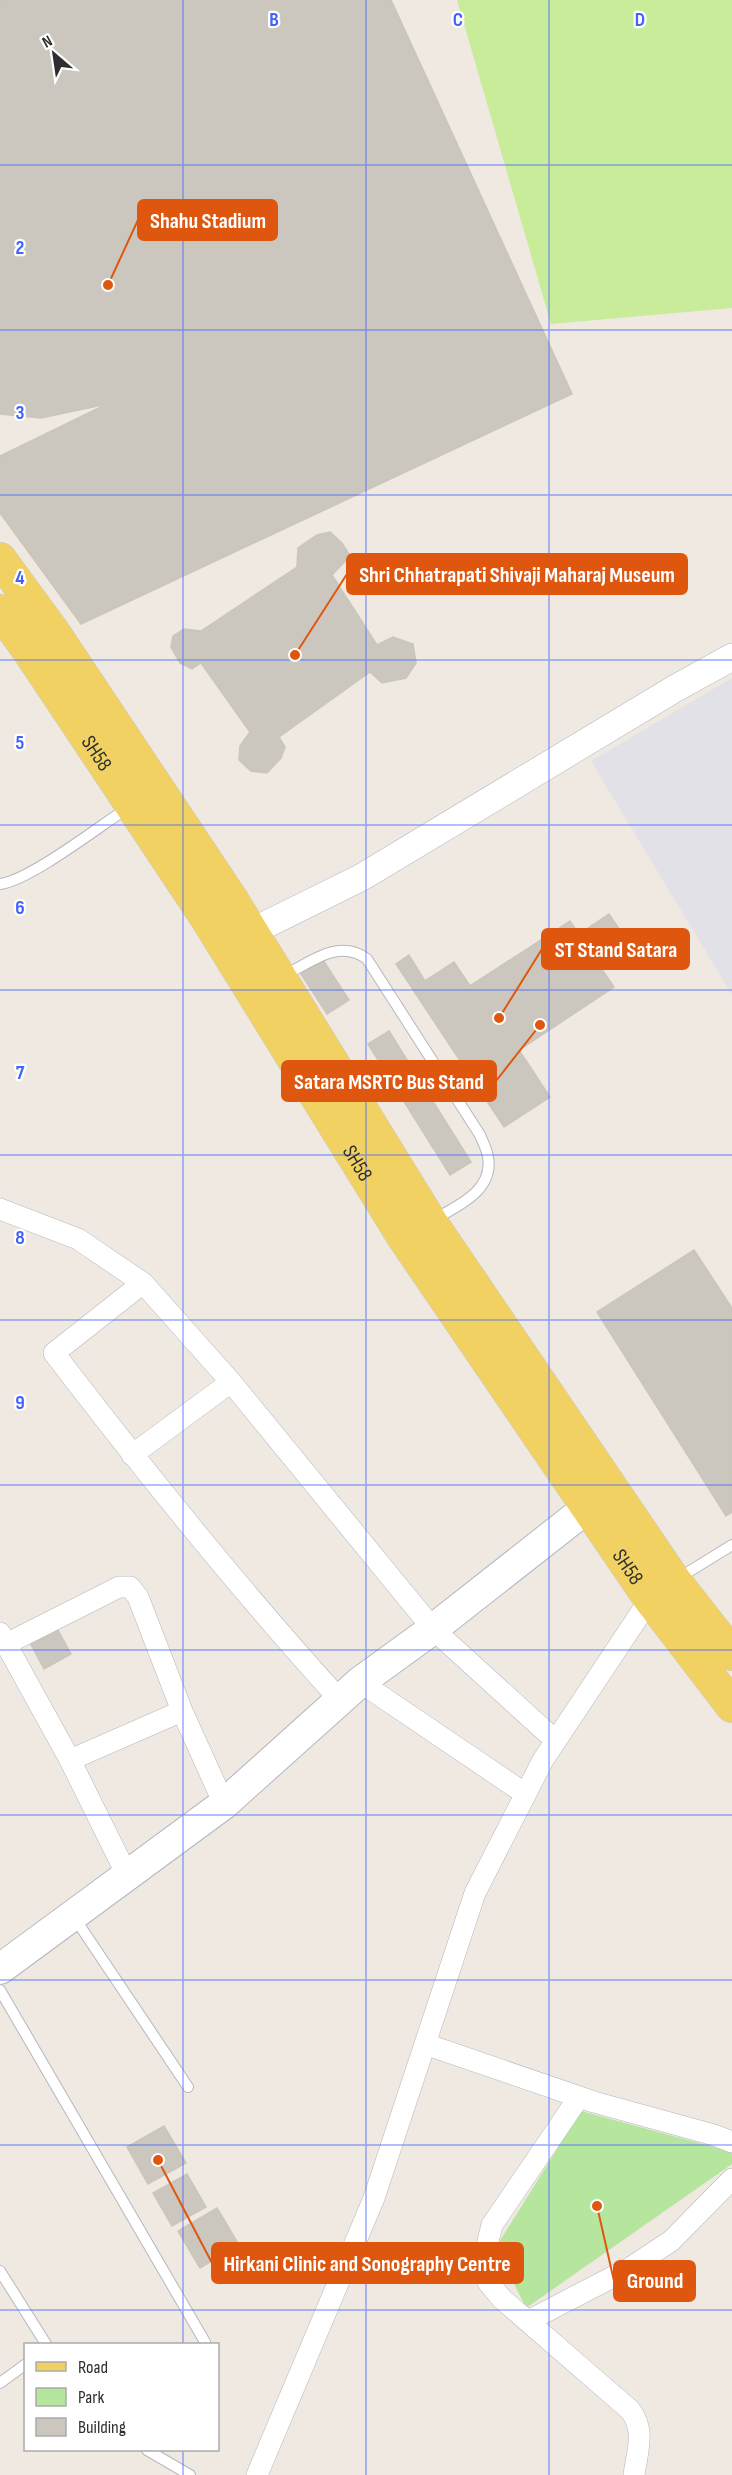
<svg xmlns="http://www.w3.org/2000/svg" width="732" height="2475" viewBox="0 0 732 2475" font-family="'Sofia Sans Condensed',sans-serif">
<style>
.industrial{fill:#e3e1e8}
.green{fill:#b6e59e}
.pitch{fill:#c9ec9a}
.building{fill:#cbc7bf;stroke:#cbc5ba;stroke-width:1.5}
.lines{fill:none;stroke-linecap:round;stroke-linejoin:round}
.service-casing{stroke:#b4b7c1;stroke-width:12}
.minor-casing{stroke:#b4b7c1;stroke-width:22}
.tertiary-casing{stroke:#b4b7c1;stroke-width:28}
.secondary-casing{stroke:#b4b7c1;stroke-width:32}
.primary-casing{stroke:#c9c9c9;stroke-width:34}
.service{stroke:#fff;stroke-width:10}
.minor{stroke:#fff;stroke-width:21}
.tertiary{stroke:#fff;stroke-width:27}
.secondary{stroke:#fff;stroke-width:30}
.primary{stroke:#f2d163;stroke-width:33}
.grid{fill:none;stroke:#4264fb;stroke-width:1.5;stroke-opacity:0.55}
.labels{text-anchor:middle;stroke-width:4.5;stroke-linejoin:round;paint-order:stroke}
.street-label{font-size:21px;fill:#2e2e2e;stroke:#fff}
.grid-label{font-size:20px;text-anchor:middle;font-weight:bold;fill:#4264fb;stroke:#fff;stroke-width:4.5;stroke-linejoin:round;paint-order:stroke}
.leader{fill:none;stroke:#df570e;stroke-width:2}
.callout-dot{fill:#df570e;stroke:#fff;stroke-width:2}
.callout{fill:#df570e;stroke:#df570e;stroke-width:2}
.callout-label{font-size:22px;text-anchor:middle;font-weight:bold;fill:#fff}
</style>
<rect width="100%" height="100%" fill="#efe9e1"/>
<path class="industrial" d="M732,678V995L591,761Z"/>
<path class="green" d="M581,2111L732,2152V2164L526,2308L496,2247Z"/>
<path class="pitch" d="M457,0H732V308L551,324Z"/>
<path class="building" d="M0,0H391L572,394L81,624L0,513V456L107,404L41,418L0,414Z
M330,532L342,543L350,556L332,575L377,645L393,637L413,644L416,663L406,678L382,683L370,672L279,737L285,747L281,758L267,773L251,771L239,760L240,746L250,732L201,663L192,669L180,663L171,647L173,636L184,629L201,631L297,567L298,548L317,535Z
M609,914L628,942L597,962L614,987L519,1050L550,1097L504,1127L396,964L409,955L425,981L454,962L470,986L570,921L579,934Z
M323,960L349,1000L327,1014L301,974Z
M389,1031L471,1162L450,1175L368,1044Z
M694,1250L732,1308V1512L726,1516L597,1312Z
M53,1621L71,1654L44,1669L26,1635Z
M164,2126L186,2163L148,2184L127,2147Z
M187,2174L206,2207L172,2226L153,2193Z
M217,2208L239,2245L200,2268L178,2231Z"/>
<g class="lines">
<defs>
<path id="service" d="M0,884C29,881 101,825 129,807
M284,976C310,962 339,938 367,959L480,1135C483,1142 487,1150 488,1157C494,1191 457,1206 433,1220
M677,1579L732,1545
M74,1917L188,2087
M0,1990L205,2342
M0,2271L46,2344
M0,2383L26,2364
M147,2450L190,2475"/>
<path id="minor" d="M0,1209L78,1239L143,1283L231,1382L433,1629L556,1741
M143,1283L54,1353C145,1472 239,1589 340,1700
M132,1455L231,1382
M0,1633L70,1760L127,1875
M6,1644L119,1587H130L138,1597L182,1711L224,1804
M360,1682L524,1793
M70,1760L182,1711
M425,2044L594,2102L714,2135L732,2142
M579,2097L492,2225L483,2261L488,2282L502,2299L630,2410C646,2430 637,2452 634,2475
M528,2321L630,2268L671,2241L732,2179
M257,2475L374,2198L475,1893L543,1760L650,1599L658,1593"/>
<path id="tertiary" d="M251,932L362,877L676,688L732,657"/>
<path id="secondary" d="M0,1969L224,1804L360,1682L433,1629L606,1493"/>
<g id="primary">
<path d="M0,559L54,633L232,900L430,1221L674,1580L732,1654"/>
<path id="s1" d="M0,611L29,651L206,917L404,1238L650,1599L732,1706"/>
</g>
</defs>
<use href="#service" class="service-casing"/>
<use href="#minor" class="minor-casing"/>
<use href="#tertiary" class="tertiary-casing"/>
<use href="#secondary" class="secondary-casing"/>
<use href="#primary" class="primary-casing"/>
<use href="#service" class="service"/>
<use href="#minor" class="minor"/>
<use href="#tertiary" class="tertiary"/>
<use href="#secondary" class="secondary"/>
<use href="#primary" class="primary"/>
</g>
<path class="grid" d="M183,0V2344M366,0V2475M549,0V2475M0,165H732M0,330H732M0,495H732M0,660H732M0,825H732M0,990H732M0,1155H732M0,1320H732M0,1485H732M0,1650H732M0,1815H732M0,1980H732M0,2145H732M0,2310H732M183,2450V2475"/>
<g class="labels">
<g class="street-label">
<text dy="7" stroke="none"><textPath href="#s1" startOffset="172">SH58</textPath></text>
<text dy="7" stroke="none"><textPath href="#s1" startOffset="658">SH58</textPath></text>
<text dy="7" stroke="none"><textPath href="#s1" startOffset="1144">SH58</textPath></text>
</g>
</g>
<g class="grid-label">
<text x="274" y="26">B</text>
<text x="458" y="26">C</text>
<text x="640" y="26">D</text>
<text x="20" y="254">2</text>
<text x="20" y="419">3</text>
<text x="20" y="584">4</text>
<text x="20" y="749">5</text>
<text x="20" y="914">6</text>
<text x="20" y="1079">7</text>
<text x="20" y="1244">8</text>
<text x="20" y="1409">9</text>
</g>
<path class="leader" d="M108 285L138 220M295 655L347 574M499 1018L542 949M540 1025L496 1081M158 2160L212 2263M597 2206L614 2281"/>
<g class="callout-dot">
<circle cx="108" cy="285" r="6"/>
<circle cx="295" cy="655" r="6"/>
<circle cx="499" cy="1018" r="6"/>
<circle cx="540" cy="1025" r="6"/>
<circle cx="158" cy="2160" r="6"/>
<circle cx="597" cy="2206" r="6"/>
</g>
<g class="callout">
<rect x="138" y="200" width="139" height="40" rx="6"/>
<rect x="347" y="554" width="340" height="40" rx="6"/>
<rect x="542" y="929" width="147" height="40" rx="6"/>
<rect x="282" y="1061" width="214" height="40" rx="6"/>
<rect x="212" y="2243" width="311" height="40" rx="6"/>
<rect x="614" y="2261" width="81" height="40" rx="6"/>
</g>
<g class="callout-label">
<text x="208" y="228">Shahu Stadium</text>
<text x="517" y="582">Shri Chhatrapati Shivaji Maharaj Museum</text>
<text x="616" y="957">ST Stand Satara</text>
<text x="389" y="1089">Satara MSRTC Bus Stand</text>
<text x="367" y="2271">Hirkani Clinic and Sonography Centre</text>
<text x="655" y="2288">Ground</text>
</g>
<rect x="24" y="2343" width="195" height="108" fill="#ffffff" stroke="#ababab" stroke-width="1.5"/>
<rect x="36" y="2362" width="30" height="9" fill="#f2d163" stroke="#ababab" stroke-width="1.5"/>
<text x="78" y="2373" font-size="18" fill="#2e2e2e">Road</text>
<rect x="36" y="2388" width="30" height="18" fill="#b6e59e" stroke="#ababab" stroke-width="1.5"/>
<text x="78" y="2403" font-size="18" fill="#2e2e2e">Park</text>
<rect x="36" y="2418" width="30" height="18" fill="#cbc7bf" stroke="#ababab" stroke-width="1.5"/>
<text x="78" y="2433" font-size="18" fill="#2e2e2e">Building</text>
<g transform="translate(54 54) rotate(331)" stroke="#ffffff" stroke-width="4.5" paint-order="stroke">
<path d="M0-4.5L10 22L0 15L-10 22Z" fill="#2e2e2e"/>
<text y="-9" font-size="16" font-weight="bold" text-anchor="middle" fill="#2e2e2e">N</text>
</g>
</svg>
